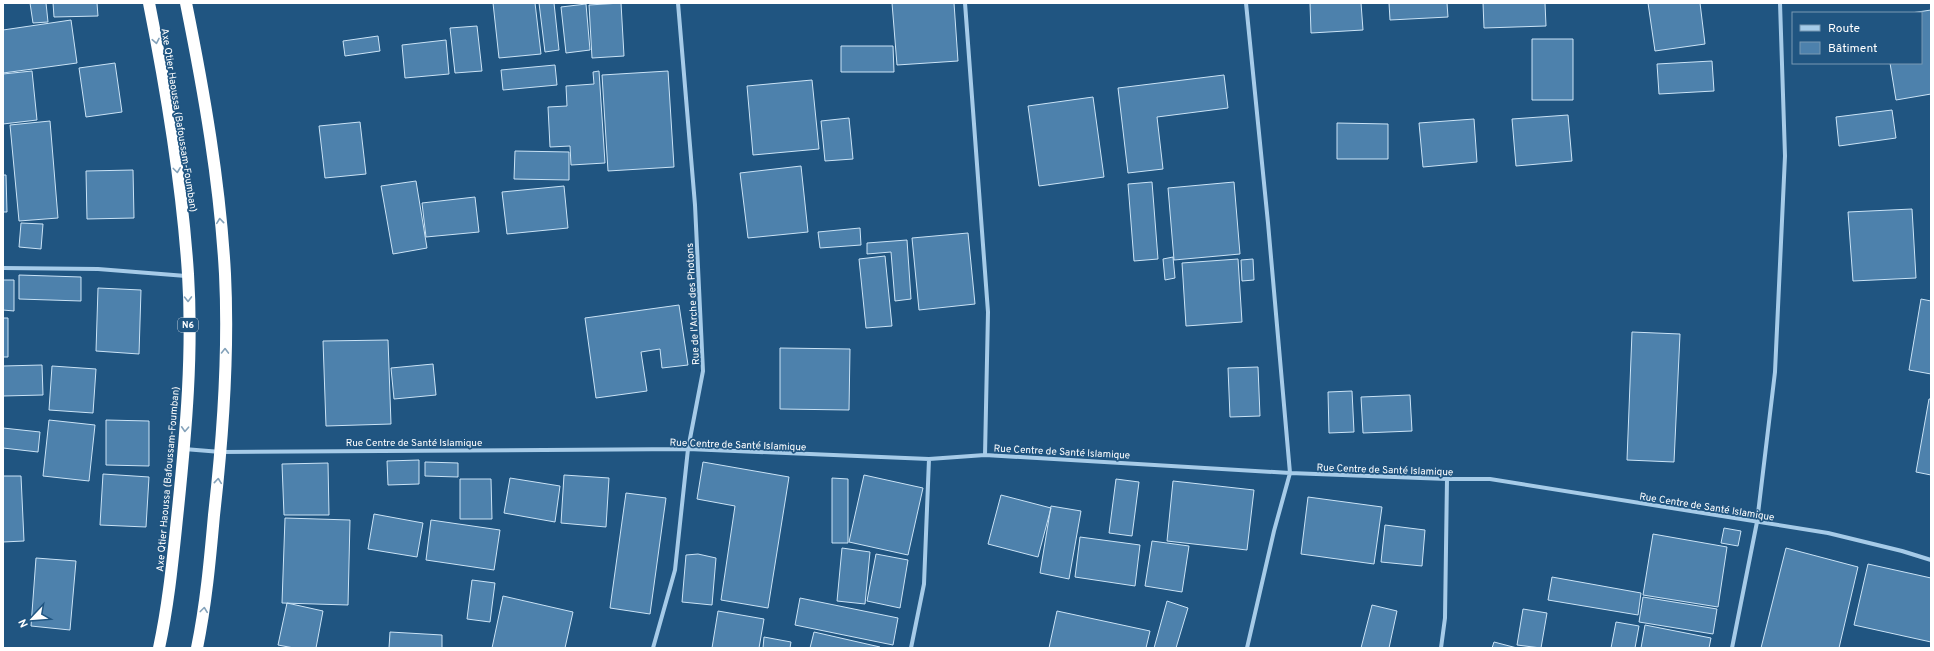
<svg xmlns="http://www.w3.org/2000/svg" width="1934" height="651" viewBox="0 0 1934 651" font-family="Overpass,sans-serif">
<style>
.building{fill:#4d81ac;stroke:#cae3f6}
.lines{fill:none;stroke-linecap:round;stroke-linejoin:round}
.street{stroke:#a6cbe8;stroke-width:4}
.highway{stroke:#fff;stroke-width:12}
.oneway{stroke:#84a2ba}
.labels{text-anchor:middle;stroke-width:3.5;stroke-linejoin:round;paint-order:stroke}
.shield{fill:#205581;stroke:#bcccd9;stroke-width:1}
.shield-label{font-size:9px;font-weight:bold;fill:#fff}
.street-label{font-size:10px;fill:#fff;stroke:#205581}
</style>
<rect width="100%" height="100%" fill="#205581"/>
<path class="building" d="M30,3H46L48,22L33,23Z
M53,3H97L98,16L54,17Z
M493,3H535L541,54L499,58Z
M539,3H554L559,50L545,52Z
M621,3L624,56L592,58L589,5Z
M892,3H954L958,61L897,65Z
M1310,3H1361L1363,30L1311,33Z
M1389,3H1447L1448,17L1390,20Z
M1483,3H1545L1546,26L1484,28Z
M1648,3H1700L1705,44L1655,51Z
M586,4L590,50L566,53L561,7Z
M1931,10V94L1896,100L1890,63H1921V13H1911Z
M71,20L77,63L3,73V30Z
M477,26L482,71L455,73L450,28Z
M378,36L380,51L345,56L343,41Z
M1532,39H1573V100H1532Z
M446,40L449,74L405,78L402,45Z
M841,46H893L894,72H841Z
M1712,61L1714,91L1659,94L1657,64Z
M115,63L122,112L86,117L79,68Z
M555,65L557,85L503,90L501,70Z
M32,71L37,120L3,124V74Z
M599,71L605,163L571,165L570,146L550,147L548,107L567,106L566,86L594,84L593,72Z
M668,71L674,167L608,171L602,75Z
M1224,75L1228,108L1157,117L1163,169L1128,173L1118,88Z
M812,80L819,149L753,155L747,86Z
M1093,97L1104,177L1039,186L1028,106Z
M1892,110L1896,138L1839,146L1836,117Z
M1568,115L1572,161L1516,166L1512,119Z
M849,118L853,159L825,161L821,121Z
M1474,119L1477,162L1423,167L1419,123Z
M50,121L58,218L19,221L10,125Z
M360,122L366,174L325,178L319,126Z
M1337,123L1388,124V159H1337Z
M515,151L569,152V180L514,179Z
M801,166L808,232L748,238L740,173Z
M133,170L134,218L87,219L86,171Z
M3,175H6L7,212H3Z
M416,181L427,248L393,254L381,186Z
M1152,182L1158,259L1134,261L1128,184Z
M1234,182L1240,254L1174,260L1168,188Z
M564,186L568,228L507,234L502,192Z
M475,197L479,232L426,237L422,203Z
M1912,209L1916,278L1853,281L1848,212Z
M21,223L43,224L41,249L19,247Z
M860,228L861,245L820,248L818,232Z
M968,233L975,304L919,310L912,238Z
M907,240L911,299L895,301L891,252L867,254V243Z
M885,256L892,326L866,328L859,259Z
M1173,257L1175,278L1165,280L1163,259Z
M1238,259L1242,322L1186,326L1182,263Z
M1253,259L1254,280L1242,281L1241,260Z
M19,275L81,277V301L19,299Z
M3,280H14V311L3,310Z
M98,288L141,290L139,354L96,351Z
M1921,299L1931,301V374L1909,370Z
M679,305L688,365L662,368L660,349L641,352L647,391L596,398L585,318Z
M3,318H8V357H3Z
M1632,332L1680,334L1674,462L1627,460Z
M388,340L391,424L326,426L323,341Z
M780,348L850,349L849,410L780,409Z
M433,364L436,395L394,399L391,368Z
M42,365L43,395L3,396V366Z
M52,366L96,369L93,413L49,410Z
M1258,367L1260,416L1230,417L1228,368Z
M1352,391L1354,432L1329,433L1328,392Z
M1410,395L1412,431L1363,433L1361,397Z
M1929,399H1931V475L1916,472Z
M49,420L95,425L89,481L43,476Z
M106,420L149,421V466L106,465Z
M3,428L40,432L38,452L3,448Z
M419,460V484L388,485L387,461Z
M425,462L458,463V477L425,476Z
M703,462L789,477L768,608L721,600L735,506L697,499Z
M328,463L329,515H284L282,464Z
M103,474L149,477L146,527L100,525Z
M564,475L609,478L606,527L561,523Z
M864,475L923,488L908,555L849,542Z
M3,476H21L24,541L3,542Z
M510,478L560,486L555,522L504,513Z
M832,478L848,479V543H832Z
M460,479H491L492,519H460Z
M1116,479L1139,482L1132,536L1109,533Z
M1173,481L1254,490L1247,550L1167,541Z
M626,493L666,498L650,614L610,608Z
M1001,495L1051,508L1038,557L988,544Z
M1308,497L1382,507L1374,564L1301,554Z
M1051,506L1081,511L1069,579L1040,573Z
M374,514L423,523L417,557L368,549Z
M285,518L350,520L348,605L282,603Z
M431,520L500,530L494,570L426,560Z
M1385,525L1425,530L1422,566L1381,562Z
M1724,528L1741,531L1738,546L1721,543Z
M1653,534L1727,547L1718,607L1643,595Z
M1080,537L1140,545L1135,586L1075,577Z
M1152,541L1189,546L1182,592L1145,586Z
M842,548L870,552L865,604L837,601Z
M1786,548L1858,567L1839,648H1761Z
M698,554L716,558L712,605L682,602L686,555Z
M876,554L908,560L900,608L867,601Z
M36,558L76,561L70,630L31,626Z
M1868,564L1931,578V642L1854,625Z
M1552,577L1641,593L1638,615L1548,600Z
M472,580L495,583L490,622L467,619Z
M503,596L573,612L565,648H492Z
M1643,597L1717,609L1713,634L1639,622Z
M800,598L898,618L893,645L795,625Z
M1167,601L1188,608L1176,648H1154Z
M287,603L323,611L316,648H294L278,645Z
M1372,605L1397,611L1389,648H1361Z
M1523,609L1547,613L1541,648L1517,645Z
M718,611L764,619L759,648H712Z
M1057,611L1150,631L1146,648H1049Z
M1616,622L1639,626L1635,648H1611Z
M1645,625L1711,638L1709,648H1641Z
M390,632L442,635V648H389Z
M814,632L880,647V648H810Z
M764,637L791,642L790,648H763Z
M1494,642L1517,648H1492Z"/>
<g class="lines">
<path class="street" d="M965,3L988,312L985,455
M1246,3L1268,223L1290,473L1274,531L1247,648
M3,268L98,269L186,276
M184,449L221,452L688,449L929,459L985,455L1290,473L1447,479H1490L1828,533L1902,551L1931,560
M653,648L675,570L688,449L703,371L695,205L678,3
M911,648L924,584L929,459
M1441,648L1445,618L1447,479
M1732,648L1757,522L1775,372L1785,156L1780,3"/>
<path class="highway" d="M149,3C167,93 182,183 188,274C193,352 186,431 178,509C173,556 169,602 159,648
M186,3C204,92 220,183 225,274C229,355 223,436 214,515C210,560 206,604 197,648"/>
</g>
<defs><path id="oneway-chevron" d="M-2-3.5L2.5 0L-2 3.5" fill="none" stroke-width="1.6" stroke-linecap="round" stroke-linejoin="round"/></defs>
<g class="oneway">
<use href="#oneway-chevron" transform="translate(156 41) rotate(79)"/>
<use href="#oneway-chevron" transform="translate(177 170) rotate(83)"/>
<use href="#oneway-chevron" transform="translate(220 221) rotate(-96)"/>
<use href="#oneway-chevron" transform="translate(188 299) rotate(89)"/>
<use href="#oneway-chevron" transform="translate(225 351) rotate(-89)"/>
<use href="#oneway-chevron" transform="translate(185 429) rotate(93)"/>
<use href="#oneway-chevron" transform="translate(218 481) rotate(-84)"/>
<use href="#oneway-chevron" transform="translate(204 610) rotate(-83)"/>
</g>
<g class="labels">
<rect class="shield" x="178" y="318" width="20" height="14" rx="3"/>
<g class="shield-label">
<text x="188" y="328">N6</text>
</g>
<g class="street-label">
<text transform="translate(180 120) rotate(81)" y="4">Axe Qtier Haoussa (Bafoussam-Foumban)</text>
<text transform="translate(692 304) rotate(-93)" y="4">Rue de l'Arche des Photons</text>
<text x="414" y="446">Rue Centre de Santé Islamique</text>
<text transform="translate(738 444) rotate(2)" y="4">Rue Centre de Santé Islamique</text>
<text transform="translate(1062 451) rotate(3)" y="4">Rue Centre de Santé Islamique</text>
<text transform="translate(1385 469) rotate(2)" y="4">Rue Centre de Santé Islamique</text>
<text transform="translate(167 479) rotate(-85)" y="4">Axe Qtier Haoussa (Bafoussam-Foumban)</text>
<text transform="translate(1707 506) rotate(9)" y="4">Rue Centre de Santé Islamique</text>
</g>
</g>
<rect width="1934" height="651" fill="none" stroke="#ffffff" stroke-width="8"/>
<rect x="1792" y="12" width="130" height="52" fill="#205581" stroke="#7999b3"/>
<rect x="1800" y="25" width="20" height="6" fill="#a6cbe8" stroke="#7999b3"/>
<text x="1828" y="32" font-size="12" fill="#ffffff">Route</text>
<rect x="1800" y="42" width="20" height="12" fill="#4d81ac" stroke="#7999b3"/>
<text x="1828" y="52" font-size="12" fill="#ffffff">Bâtiment</text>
<g transform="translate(32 619) rotate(244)" stroke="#205581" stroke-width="3" paint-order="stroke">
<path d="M0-3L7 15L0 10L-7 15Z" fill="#ffffff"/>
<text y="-6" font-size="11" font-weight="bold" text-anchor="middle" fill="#ffffff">N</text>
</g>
</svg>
